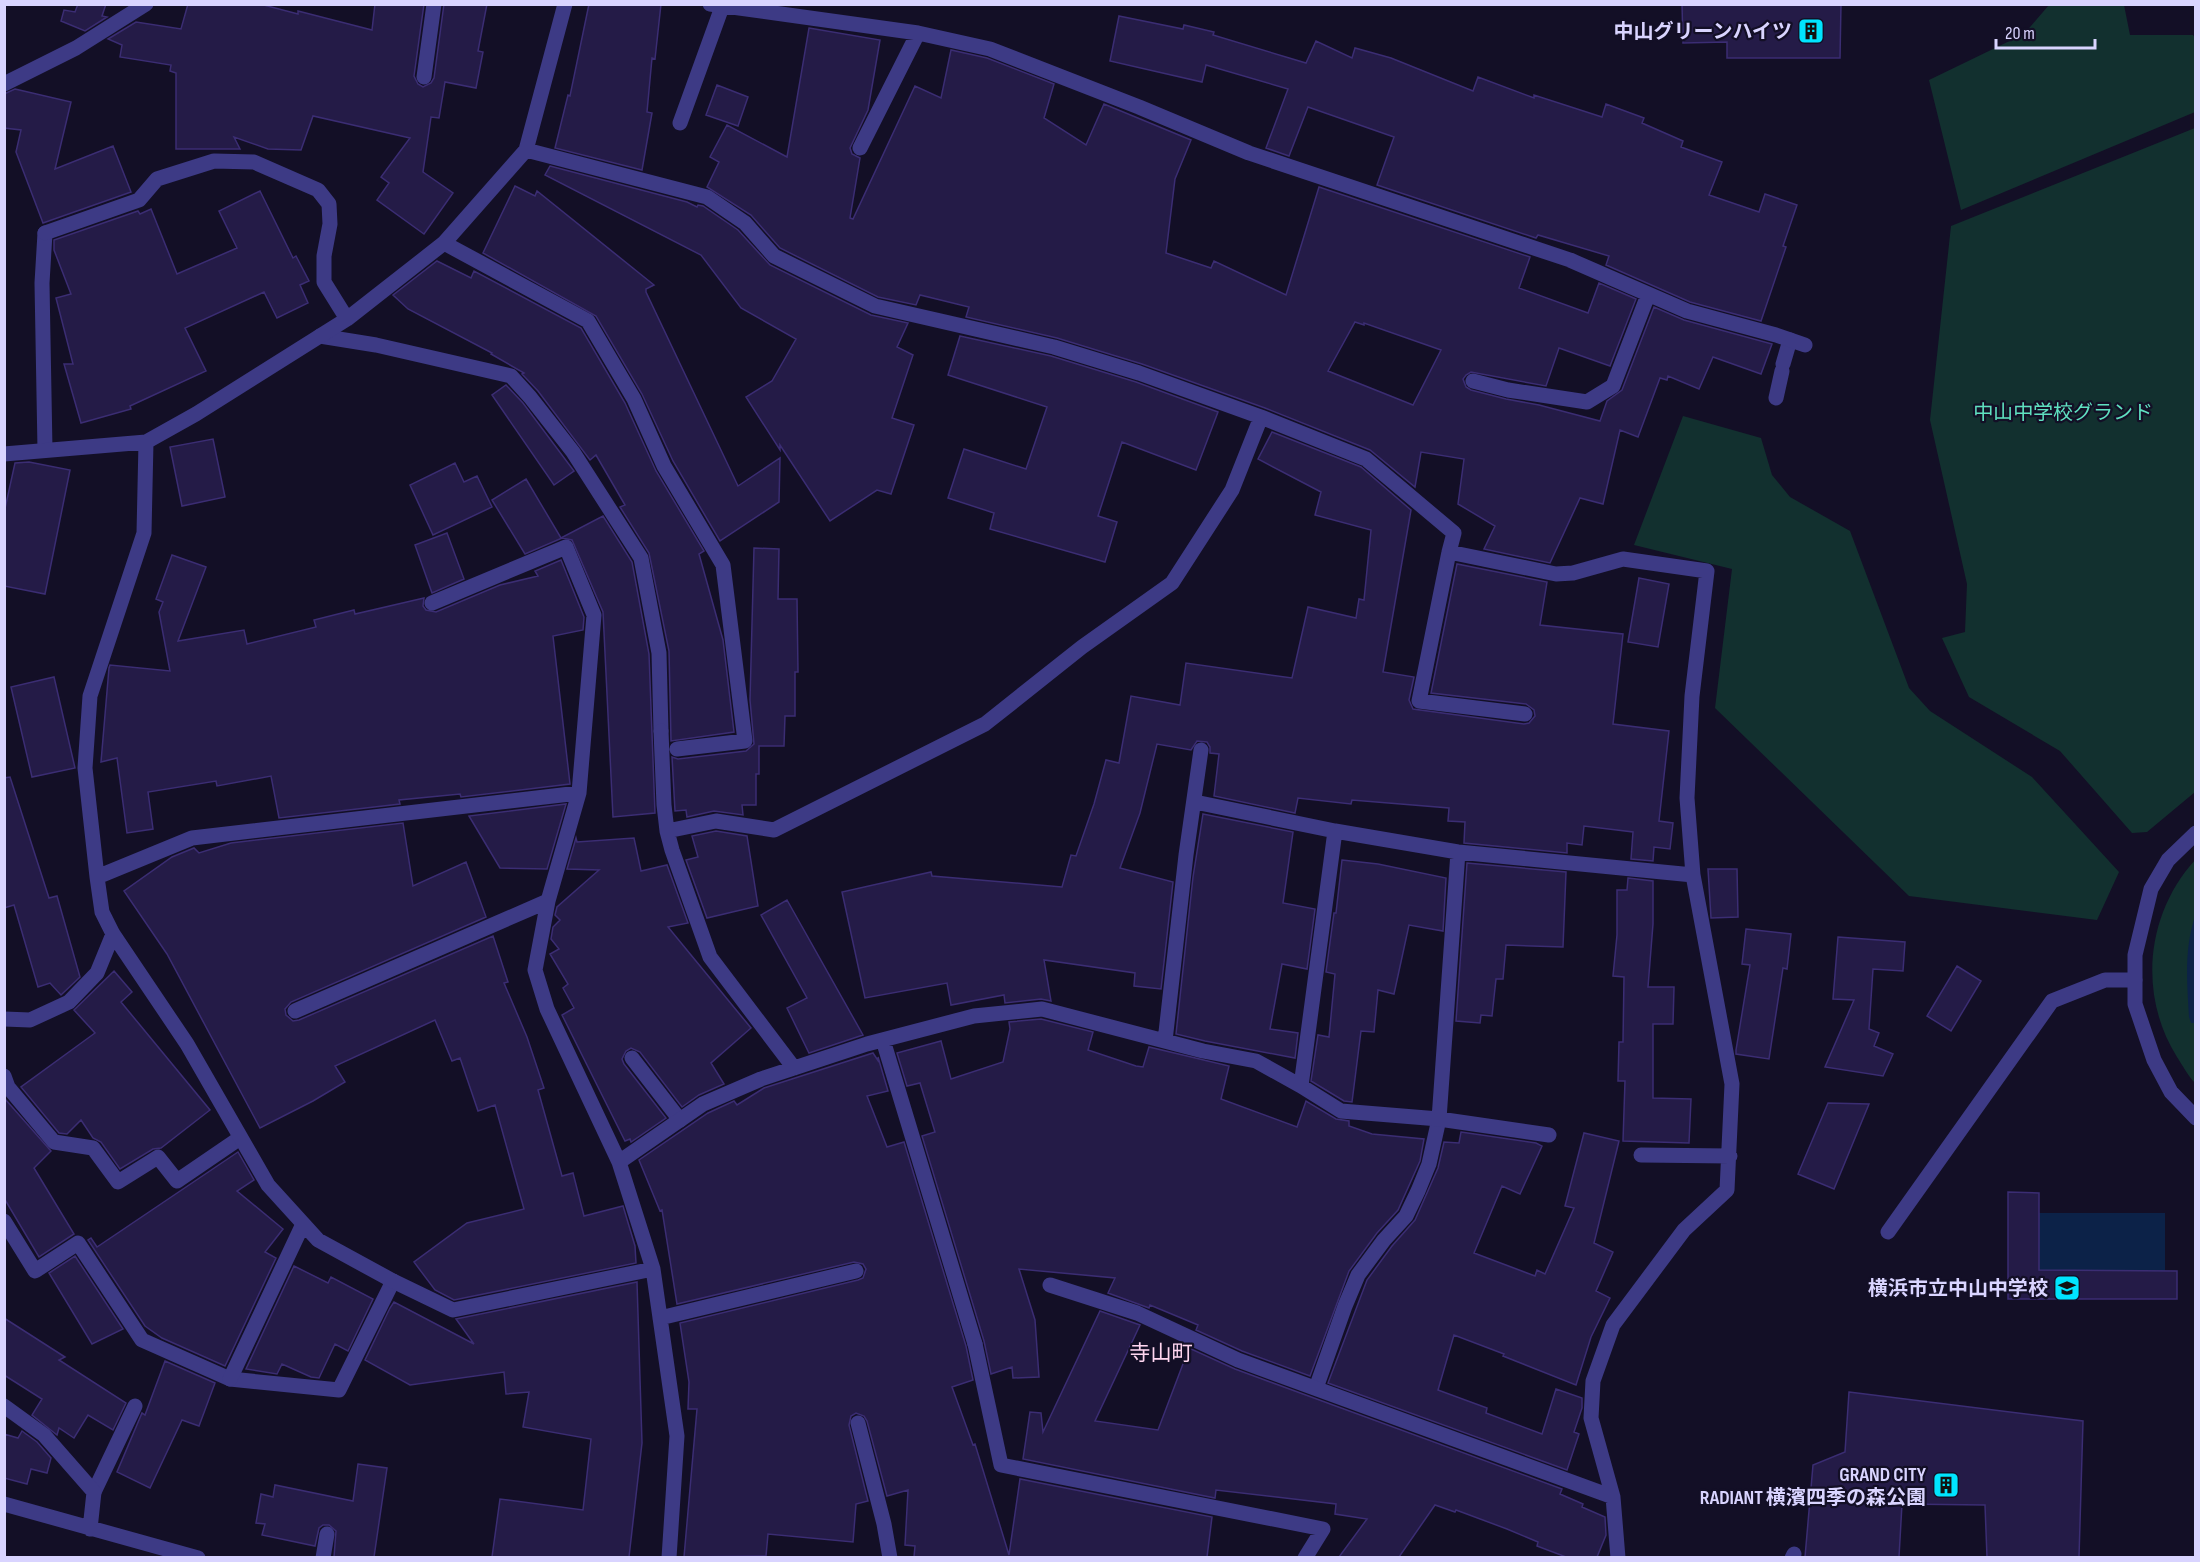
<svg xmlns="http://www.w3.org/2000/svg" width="2200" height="1562" viewBox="0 0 2200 1562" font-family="'Sofia Sans Condensed','Noto Sans JP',sans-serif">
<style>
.green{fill:#12302f}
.water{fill:#0c2248}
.building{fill:#241b47;stroke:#3b2d73;stroke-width:1.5;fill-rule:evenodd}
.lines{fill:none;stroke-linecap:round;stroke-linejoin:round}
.service{stroke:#3d3a85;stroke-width:15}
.pedestrian{stroke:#3d3a85;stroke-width:15}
.minor{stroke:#3d3a85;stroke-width:15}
.labels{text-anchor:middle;stroke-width:4.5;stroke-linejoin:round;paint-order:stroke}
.poi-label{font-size:20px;font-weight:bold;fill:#d9d4ff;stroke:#130f26;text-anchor:end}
.park-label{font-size:20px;fill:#5fe0c0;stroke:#130f26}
.neighbourhood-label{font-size:21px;fill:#ffd6f0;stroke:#130f26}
</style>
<rect width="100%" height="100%" fill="#130f26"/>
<path class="green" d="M2049,5H2124L2130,35H2193L2196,39L2195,112L1961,210L1929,80L2024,34Z
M2195,128V792L2147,832L2132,833L2060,751L1969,697L1942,638L1965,632L1967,584L1930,420L1951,226Z
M1683,416L1761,438L1772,475L1790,497L1850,531L1909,688L1930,711L2032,777L2119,872L2097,920L1909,896L1715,708L1732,569L1634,545Z
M2195,860V1083C2188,1076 2183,1066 2177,1057C2138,995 2146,914 2195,860Z"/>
<path class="water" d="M2195,916V1023H2191L2189,1017C2187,982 2184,950 2195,916Z
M2039,1213H2165V1271L2039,1270Z"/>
<path class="building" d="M78,4H106L102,16L107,17L85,31L61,21L64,10L75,12Z
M188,4H260L298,14V11L372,30L375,4H424L414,76L418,84L423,87L431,83L434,78L444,4H487L478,51L483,52L476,88L445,82L439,118L431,117L423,172L453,193L424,234L377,200L389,183L381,177L410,138L313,116L301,150L268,149L234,137L240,149H176V73L170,71L171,65L120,57L122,45L108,39L136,22L181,29Z
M589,4H661L655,59L652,58L647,112L652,113L642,170L555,148L568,95L570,96Z
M1682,4H1841L1840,58H1727V42L1683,43Z
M1119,16L1183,29L1184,25L1214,32L1213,35L1306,63L1316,41L1352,58L1355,48L1391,58L1473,91L1478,77L1534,98V95L1602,117L1606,104L1644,118L1642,123L1683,141L1681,147L1722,162L1709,195L1759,212L1765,194L1797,205L1783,246L1786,247L1761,321L1690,302L1606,265L1609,256L1538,235L1536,238L1377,185L1394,137L1308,107L1289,156L1266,148L1288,89L1206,65L1202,82L1110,61Z
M809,28L880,40L868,110L850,148L852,154L860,158L850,218L853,219L915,86L941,98L951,50L987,58L1054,84L1044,118L1086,145L1104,104L1191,140L1175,179L1166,253L1211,268L1214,261L1286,295L1319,187L1530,257L1519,288L1588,313L1599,283L1636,299L1610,366L1559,348L1546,386L1471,372L1466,375L1463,379L1466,387L1471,390L1506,399L1539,405L1600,421L1607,401L1622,390L1654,307L1684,320L1772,344L1761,374L1713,357L1699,389L1668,376L1667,380L1660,378L1638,437L1620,430L1603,504L1580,498L1550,563L1484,549L1495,526L1458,504L1464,459L1421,452L1415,487L1370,450L1265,408L1142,364L1057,338L966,317L969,307L920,295L916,305L878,297L780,248L751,215L707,187L719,162L710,157L727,125L787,157ZM1355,322L1364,325V323L1441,350L1413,405L1328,371Z
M717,85L748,97L738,126L706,115Z
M15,89L71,102L55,169L113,146L131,192L43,223L16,152L21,130L4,128V94Z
M550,166L687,202L697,207L698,205L703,206L738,230L770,265L871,315L908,323L897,347L913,355L892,418L914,425L891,494L877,490L830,521L780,445V450L746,397L772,381L796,339L741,308L701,255L545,175Z
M515,186L535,196L537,191L654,285L646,289V292L738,486L780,458L779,502L720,541L673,461L642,394L596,316L483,253Z
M260,191L293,258L296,256L309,281L300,285L308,303L277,318L264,292L185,328L206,371L130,406L131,409L81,423L64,364H73L56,298L71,294L54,250V240L138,211L140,214L151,209L177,274L237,248L219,211Z
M437,261L471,278L474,271L581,328L625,403L656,471L704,551L699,554L723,640L734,732L671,741L669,651L649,553L620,507L625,505L596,455L590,460L538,391L522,374L524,373L491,354L492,353L408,309L393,295Z
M960,336L1051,356L1136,382L1218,412L1196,470L1122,442L1098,516L1117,522L1105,562L990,529L994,513L948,498L964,449L1026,469L1047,407L948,375Z
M506,385L523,403L574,471L554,485L492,395Z
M1272,432L1361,467L1411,510L1383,672L1414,677L1409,700L1413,709L1524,724L1529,723L1535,716L1534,710L1526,704L1431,693L1457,564L1547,582L1540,625L1623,634L1613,724L1669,731L1659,821L1673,823L1670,849L1654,847L1653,861L1631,859L1633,832L1584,826L1582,845L1567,843V853L1464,843L1465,822L1448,821L1449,808L1352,800L1351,804L1298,798L1295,813L1214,796L1219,754L1210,753V747L1207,742L1197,741L1191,750L1157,744L1140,813L1120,868L1173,882L1161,989L1134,986L1135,973L1044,960L1051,1001L1041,999L1005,1003L1004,995L951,1005L947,983L865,998L842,892L931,872L932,876L1062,887L1071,855L1076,856L1094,804L1106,760L1119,763L1131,696L1180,705L1186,663L1292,678L1308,607L1356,618L1359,599L1364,600L1371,530L1315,515L1321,492L1258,459Z
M213,439L225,497L182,506L170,447Z
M29,462L70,470L45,594L4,586V513L15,463Z
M455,463L464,482L477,476L492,507L433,535L410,485Z
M526,479L561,538L603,516L632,562L649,654L655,813L613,817L603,612L572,540L562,538L525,554L492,500Z
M447,533L464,579L432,593L415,545Z
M754,548L779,549L778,599H797L798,672H795V716H785L784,746H759V774H756V805H742L743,815L714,811L687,817L686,810L675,811L672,757L678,759L746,751L754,744L750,700Z
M172,555L206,567L178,641L244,630L247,644L316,627L314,620L354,610L355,614L424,598L423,606L426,610L436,612L500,585L538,576L535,571L561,560L584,617L583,630L553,636L570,784L461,797L460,794L399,800L400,804L279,818L271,776L217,786L216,781L148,792L153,829L127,833L117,758L101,762L109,668L110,665L170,671L159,612L163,602L156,599Z
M1639,578L1669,584L1658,647L1628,642Z
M54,677L75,768L32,777L11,687Z
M10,777L49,898L57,896L80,977L61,995L50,983L38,987L14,905L4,908V778Z
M566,804L547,869L500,868L469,816Z
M1203,814L1293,832L1283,903L1315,909L1307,969L1282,964L1270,1029L1298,1033L1295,1058L1205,1041L1176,1034L1193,877Z
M403,823L413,886L466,862L486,917L291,1002L285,1009L286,1015L293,1021L299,1020L493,936L508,982L504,983L527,1037L544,1088L538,1090L562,1176L573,1173L584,1216L623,1206L635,1246L636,1263L454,1300L435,1290L414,1262L467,1223L524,1209L495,1105L478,1111L460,1058L452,1061L435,1020L335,1066L345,1082L313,1101L260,1128L167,954L124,891L172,857L194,848L199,853L231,843Z
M716,831L747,836L758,906L707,918L686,860L698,857L692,836Z
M576,838L577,842L634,838L641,871L667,865L688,923L668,927L751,1028L711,1063L724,1084L699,1095L682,1107L640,1052L631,1048L626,1051L622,1059L624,1064L666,1118L631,1142L630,1139L625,1141L562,1015L574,1008L563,988L568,984L550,954L559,949L551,939L553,927L560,920L555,915L557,907L599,870L567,869Z
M1342,860L1378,864L1446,878L1443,931L1409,925L1394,994L1378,990L1374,1032L1361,1031L1352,1102L1344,1101L1311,1081L1318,1035L1329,1037L1335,974L1326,972L1334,913H1336Z
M1467,863L1566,872L1563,947L1506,945L1503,979H1496L1492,1016L1481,1015L1480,1023L1456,1021Z
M1708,869H1737L1738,917L1711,918Z
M1628,878L1653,881V924L1648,987H1674L1673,1024H1653V1098L1691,1099L1689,1143L1623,1141L1625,1081H1618L1619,1042H1623L1624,977L1613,976L1617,935V890H1627Z
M787,900L863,1035L809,1053L787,1008L807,998L761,915Z
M1746,929L1791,934L1787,969L1783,968L1769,1059L1736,1054V1050L1750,965L1742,964Z
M1838,937L1905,942L1903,971L1873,969L1869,1029L1879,1033L1874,1046L1893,1054L1883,1076L1825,1067L1854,1000L1833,999Z
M1957,966L1981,981L1951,1031L1927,1016Z
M114,971L132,992L121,1002L210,1110L161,1148L153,1149L120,1169L101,1142L93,1138L81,1120L67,1134L59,1133L21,1087L95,1033L74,1010Z
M1041,1019L1093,1032L1088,1050L1136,1066L1143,1067L1149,1047L1229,1066L1221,1099L1297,1127L1306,1101L1336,1119L1349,1121V1126L1372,1134L1424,1139L1420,1161L1398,1210L1377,1233L1349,1271L1310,1376L1242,1351L1196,1330L1198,1325L1150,1305L1149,1308L1108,1293L1115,1278L1019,1269L1035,1320L1039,1377L1013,1378L1012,1367L991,1374L984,1341L922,1136L935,1132L920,1083L907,1086L897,1053L941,1041L951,1079L1003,1062L1010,1029L1009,1022Z
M873,1053L879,1062L878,1057L888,1091L867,1096L887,1147L904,1142L966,1346L973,1380L952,1387L973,1445L975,1444L1009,1555L1020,1479L1212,1517L1207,1557H914L915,1546L905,1545L908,1490L887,1496L867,1421L864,1416L856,1413L851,1416L849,1425L868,1501L856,1504L853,1542L768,1534L766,1556L684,1557L697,1409H688L689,1382L680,1323L858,1280L863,1278L866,1269L863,1264L854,1262L677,1304L662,1210L660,1211L639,1160L708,1113L734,1101L737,1105L764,1088Z
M5,1099L51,1151L34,1168L74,1234L39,1257L4,1198Z
M1828,1103L1869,1104L1834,1189L1798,1174Z
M1461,1132L1536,1143L1542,1146L1520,1194L1502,1186L1474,1253L1535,1276L1537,1270L1545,1274L1574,1208L1565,1206L1584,1133L1619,1141L1594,1243L1613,1252L1596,1291L1610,1298L1591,1337L1576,1385L1503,1356L1504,1354L1454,1335L1438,1390L1487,1408L1486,1413L1542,1434L1556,1389L1582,1398V1408L1574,1432L1579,1434L1567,1470L1328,1383L1367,1280L1392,1246L1415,1220L1438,1168L1444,1142L1459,1143Z
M238,1152L254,1180L237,1191L283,1229L265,1252L276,1258L225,1366L162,1338L145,1326L88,1240L91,1238L97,1247Z
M2008,1192L2039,1193V1270L2177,1271V1299H2008Z
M75,1256L123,1329L92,1344L49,1273Z
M294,1266L328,1283L331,1277L373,1299L348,1351L335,1344L319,1378L311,1377L282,1364L277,1374L246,1369Z
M637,1282L642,1443L629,1557H492L500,1499L583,1510L591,1439L523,1427L529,1392L506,1394L504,1372L410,1385L365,1360L390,1308L394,1302L474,1344L456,1319Z
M1100,1311L1140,1325L1095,1421L1158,1430L1189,1348L1235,1369L1562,1489L1560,1494L1583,1504L1582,1507L1605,1517L1606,1535L1597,1557H1566L1537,1546L1538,1542L1507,1529L1456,1510L1455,1512L1435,1505L1399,1557H1339L1367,1519L1335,1514L1336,1504L1216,1490L1215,1498L1023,1459L1030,1412L1041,1413L1043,1432Z
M4,1318L65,1357L59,1360L126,1403L113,1430L88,1415L74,1438L59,1428L57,1435L32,1415L42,1399L4,1375Z
M165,1361L215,1383L199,1426L182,1420L150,1488L117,1472L142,1413L145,1415Z
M1849,1392L2083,1421L2079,1557H1987L1985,1505L1902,1504L1899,1557H1805L1813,1465L1845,1452Z
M22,1431L37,1442L51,1458L47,1473L31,1469L27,1484L4,1478V1434L18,1438Z
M358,1464L387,1468L374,1557H334L336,1531L329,1525H323L319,1528L315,1546L262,1535L265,1524L256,1523L261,1494L273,1497L275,1485L353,1501Z"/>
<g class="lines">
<path class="service" d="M424,77L434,4
M45,233L42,283L45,450
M320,336L376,345L511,376L530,397L573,452L641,558L659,653L661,731
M632,1058L680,1120
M4,1076L8,1087L54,1142L93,1148L118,1182L158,1157L177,1181L240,1138
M4,1221L35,1271L78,1243L142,1340L230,1379L339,1390L393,1281
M1888,1232L2052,1001L2105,980H2135
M975,1344L1001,1465L1323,1529L1305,1558
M1316,1388L1345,1306L1358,1275L1384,1240L1406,1216L1418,1191L1429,1164L1439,1119
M94,1492L135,1406
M323,1558L327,1534
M1792,1558L1794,1554"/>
<path class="pedestrian" d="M1783,364L1790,340
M1776,398L1782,371"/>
<path class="minor" d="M710,4L918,33L990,49L1139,107L1249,153L1570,260L1687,311L1776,335L1805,345
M4,84L76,48L146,4
M680,123L722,7
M860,148L918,33
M526,150L707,197L745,223L774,256L875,306L1054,347L1139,373L1261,417L1366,459L1454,533L1449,552
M45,233L139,200L157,179L214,161L254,162L318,190L329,204L330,224L324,256V282L347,319
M444,243L588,321L634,399L664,466L723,565L745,741L677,749
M1473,381L1508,390L1587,402L1613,386L1648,295
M146,442L144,533L90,696L85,768L97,877L102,912L113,934L187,1044L268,1185L318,1240L393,1281L453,1310L653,1269
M4,454L146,442L196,414L347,319L444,243L526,150L565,4
M432,603L566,547L594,615L579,793L548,901L535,970L547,1009L619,1162L653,1269L677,1436L669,1558
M1525,714L1419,701L1449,552L1556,574L1573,573L1623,559L1707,571L1692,696L1687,798L1693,875L1732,1084L1727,1190L1684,1230L1613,1325L1593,1381L1591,1418L1613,1497L1618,1558
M661,731L664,805L667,831L672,850L710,957L794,1068
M1195,802L1335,831L1458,852L1693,875
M667,831L716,821L774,830L985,724L1082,647L1172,583L1232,490L1261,417
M1335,831L1301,1086L1341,1111L1439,1119L1549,1135
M2196,833L2168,860L2151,889L2135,955V1004L2154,1060L2171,1092L2196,1118
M97,877L192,838L579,793
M295,1011L548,901
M4,1019L30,1020L69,1002L97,973L113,934
M883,1040L975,1344
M1165,1041L1186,855L1201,750
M1439,1119L1458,852
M1641,1155L1730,1156
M619,1162L703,1104L761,1079L867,1044L974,1016L1042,1009L1203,1051L1256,1061L1301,1086
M1050,1285L1137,1313L1238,1360L1613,1497
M660,1318L856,1271
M230,1379L303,1224
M4,1406L44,1435L94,1492L90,1529
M858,1423L884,1524L890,1558
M4,1504L198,1558"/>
</g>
<defs>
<symbol id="building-square" viewBox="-11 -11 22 22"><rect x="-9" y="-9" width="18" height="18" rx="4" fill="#00e5ff" stroke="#130f26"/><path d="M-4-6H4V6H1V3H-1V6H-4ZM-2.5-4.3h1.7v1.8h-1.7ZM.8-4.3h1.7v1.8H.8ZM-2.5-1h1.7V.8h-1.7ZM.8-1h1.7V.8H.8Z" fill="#111"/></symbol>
<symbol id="school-square" viewBox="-11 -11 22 22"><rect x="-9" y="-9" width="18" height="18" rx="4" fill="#00e5ff" stroke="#130f26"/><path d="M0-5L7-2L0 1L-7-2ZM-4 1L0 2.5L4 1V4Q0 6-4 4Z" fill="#111"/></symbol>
</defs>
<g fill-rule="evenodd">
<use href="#building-square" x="1796" y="16" width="30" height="30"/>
<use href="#school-square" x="2052" y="1273" width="30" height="30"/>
<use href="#building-square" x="1931" y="1470" width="30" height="30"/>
</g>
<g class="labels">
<g class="poi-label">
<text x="1792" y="38">中山グリーンハイツ</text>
<text x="2048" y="1295">横浜市立中山中学校</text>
<text x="1926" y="1481">GRAND CITY<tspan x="1926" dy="23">RADIANT 横濱四季の森公園</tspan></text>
</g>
<g class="park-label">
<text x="2063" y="419">中山中学校グランド</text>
</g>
<g class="neighbourhood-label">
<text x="1161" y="1360">寺山町</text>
</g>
</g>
<rect width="2200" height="1562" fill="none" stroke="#d9d4ff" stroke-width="12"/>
<path d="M1996 39v9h99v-9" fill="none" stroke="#d9d4ff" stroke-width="3"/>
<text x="2005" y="39" font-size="18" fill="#d9d4ff" stroke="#130f26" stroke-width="4.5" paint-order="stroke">20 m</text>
</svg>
